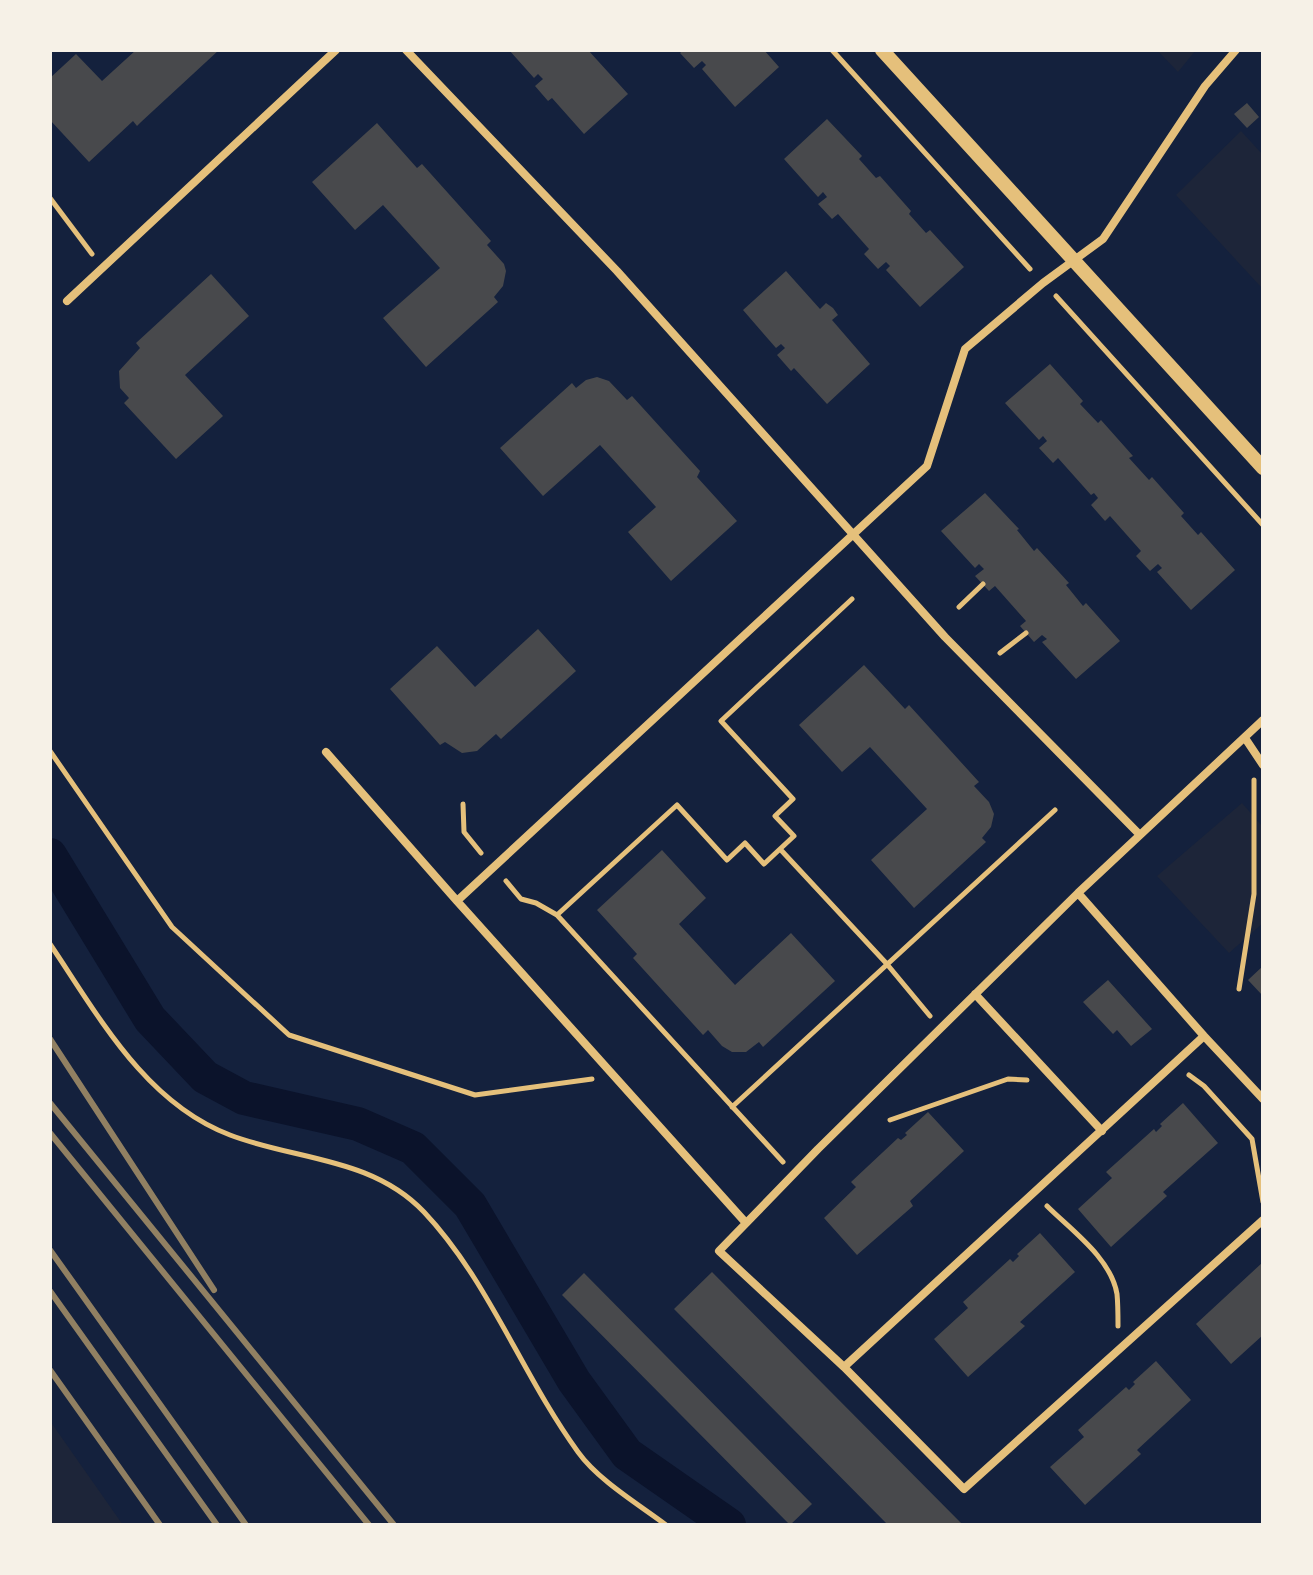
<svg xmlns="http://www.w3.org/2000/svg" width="1313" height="1575" viewBox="0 0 1313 1575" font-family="Jost,sans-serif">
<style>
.green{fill:#1d2539}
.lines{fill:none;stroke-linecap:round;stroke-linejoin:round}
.canal{stroke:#0b132b;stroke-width:34}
.building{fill:#48494c}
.path{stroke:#e5c07b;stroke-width:5}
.minor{stroke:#e5c07b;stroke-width:8}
.tertiary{stroke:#e5c07b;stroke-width:14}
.rail{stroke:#918062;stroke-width:6}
</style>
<rect width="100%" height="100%" fill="#14213d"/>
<path class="green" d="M1157,50H1196L1178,72Z
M1241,131L1263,155L1261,287L1176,195Z
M1242,803L1263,827V923L1229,953L1157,876Z
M50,1421L123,1525H50Z"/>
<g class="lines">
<path class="canal" d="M50,855L150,1019L205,1077L244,1098L358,1124L413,1148L470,1205L574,1381L627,1454L729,1525"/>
</g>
<path class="building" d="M136,50H219L141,122L137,126L133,121L89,162L50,120V78L76,54L102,81Z
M509,50H588L628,94L584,134L552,98L548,101L535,86L543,79L538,74L534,78Z
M683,50H764L779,67L735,107L702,69L706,65L702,61L694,68L680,53Z
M1247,103L1259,117L1247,128L1234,114Z
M827,119L862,156L859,159L876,178L880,176L911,211L909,214L926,233L930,230L964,267L920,307L886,270L890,266L886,262L878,269L864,254L869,249L838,214L832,219L818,204L827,197L823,192L818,197L784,159Z
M377,123L417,168L422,164L491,241L487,245L504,264L506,271L503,286L494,297L498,302L426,367L383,318L440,268L383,205L355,230L312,182Z
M786,271L820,309L826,303L833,308L838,315L832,320L870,364L827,404L794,368L791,371L777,355L785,348L781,344L776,348L743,310Z
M211,274L249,316L185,375L223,416L176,459L124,403L129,398L120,388L119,371L140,348L136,343Z
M1050,364L1083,401L1080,404L1098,423L1101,420L1133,456L1129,458L1149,480L1152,477L1184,513L1181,516L1198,535L1201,532L1235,570L1191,610L1157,572L1162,568L1158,564L1150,571L1136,556L1141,551L1110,516L1105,521L1091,505L1098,498L1094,493L1091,495L1058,458L1053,463L1039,448L1047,441L1043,436L1039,440L1005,403Z
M597,377L609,381L627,400L632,396L700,471L697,477L737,521L671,581L628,532L656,507L600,445L543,496L500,448L572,383L576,388L586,380Z
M985,493L1019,529L1017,530L1034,551L1037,548L1069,583L1066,585L1083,606L1086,603L1120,641L1076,679L1042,642L1047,639L1042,635L1034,642L1020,626L1026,621L995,586L989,591L975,576L984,569L979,564L975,568L941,531Z
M538,629L576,671L501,739L496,734L477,751L462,753L445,742L440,745L390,689L437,646L475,687Z
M864,665L905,709L909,705L979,782L974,786L989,802L994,814L991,827L982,838L986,842L914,908L871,860L927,809L870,747L842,772L799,725Z
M662,850L706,898L679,924L735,985L791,933L835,981L763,1047L759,1042L746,1052H732L722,1046L708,1030L703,1035L633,958L637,954L597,910Z
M1263,966V996L1248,980Z
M1108,980L1152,1029L1131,1046L1117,1030L1113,1034L1083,1002Z
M1183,1103L1218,1143L1163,1192L1167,1196L1111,1247L1078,1209L1112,1178L1106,1172L1154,1129L1156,1132L1162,1126L1160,1124Z
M928,1112L964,1151L910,1201L913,1206L857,1255L824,1218L856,1187L851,1182L898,1138L901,1140L907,1135L905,1133Z
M1040,1233L1075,1272L1020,1322L1025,1326L968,1377L934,1339L968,1308L963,1302L1010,1259L1013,1262L1019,1256L1017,1254Z
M1263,1262V1335L1231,1364L1196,1324Z
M712,1272L963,1525H888L674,1309Z
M584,1273L812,1504L790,1525L562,1295Z
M1156,1361L1191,1400L1137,1450L1141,1454L1085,1505L1050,1467L1084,1437L1078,1430L1126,1387L1129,1390L1135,1384L1133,1382Z"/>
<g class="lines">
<path class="path" d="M832,50L1030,269
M50,198L92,254
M1056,296L1263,525
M852,599L721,721L793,799L775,816L794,836L780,849L886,963L930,1016
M959,607L983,584
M1000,653L1026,633
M50,751L172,927L289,1035L475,1095L592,1079
M463,804L464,832L481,853
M780,849L764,864L745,843L727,860L677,805L557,915L783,1162
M506,881L521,899L536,903L557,915
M50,944C98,1015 145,1103 230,1135C295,1160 372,1157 424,1212C489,1281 522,1375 578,1452C598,1480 638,1504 666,1525
M1239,989L1254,894V780
M1189,1075L1204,1086L1252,1139L1263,1202
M732,1107L1055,810
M890,1120L1008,1079L1027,1080
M1047,1206C1071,1230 1111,1258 1117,1294C1118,1304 1118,1316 1118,1326"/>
<path class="minor" d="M406,50L617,271L945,637L1139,834
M67,301L336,50
M1263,720L1078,893L818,1149L719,1251L844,1367L964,1489L1263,1220
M1245,738L1263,765
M326,752L457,901L927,466L965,349L1043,283L1103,239L1205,86L1236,50
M1078,893L1204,1036L1263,1099
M457,901L746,1223
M975,994L1102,1131
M844,1367L1204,1036"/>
<path class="tertiary" d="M882,50L1263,468"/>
<path class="rail" d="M50,1039L214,1290
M50,1103L394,1525
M50,1133L369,1525
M50,1250L246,1525
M50,1291L217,1525
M50,1370L160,1525"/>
</g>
<rect width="1313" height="1575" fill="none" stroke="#f6f1e7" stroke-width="104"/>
</svg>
